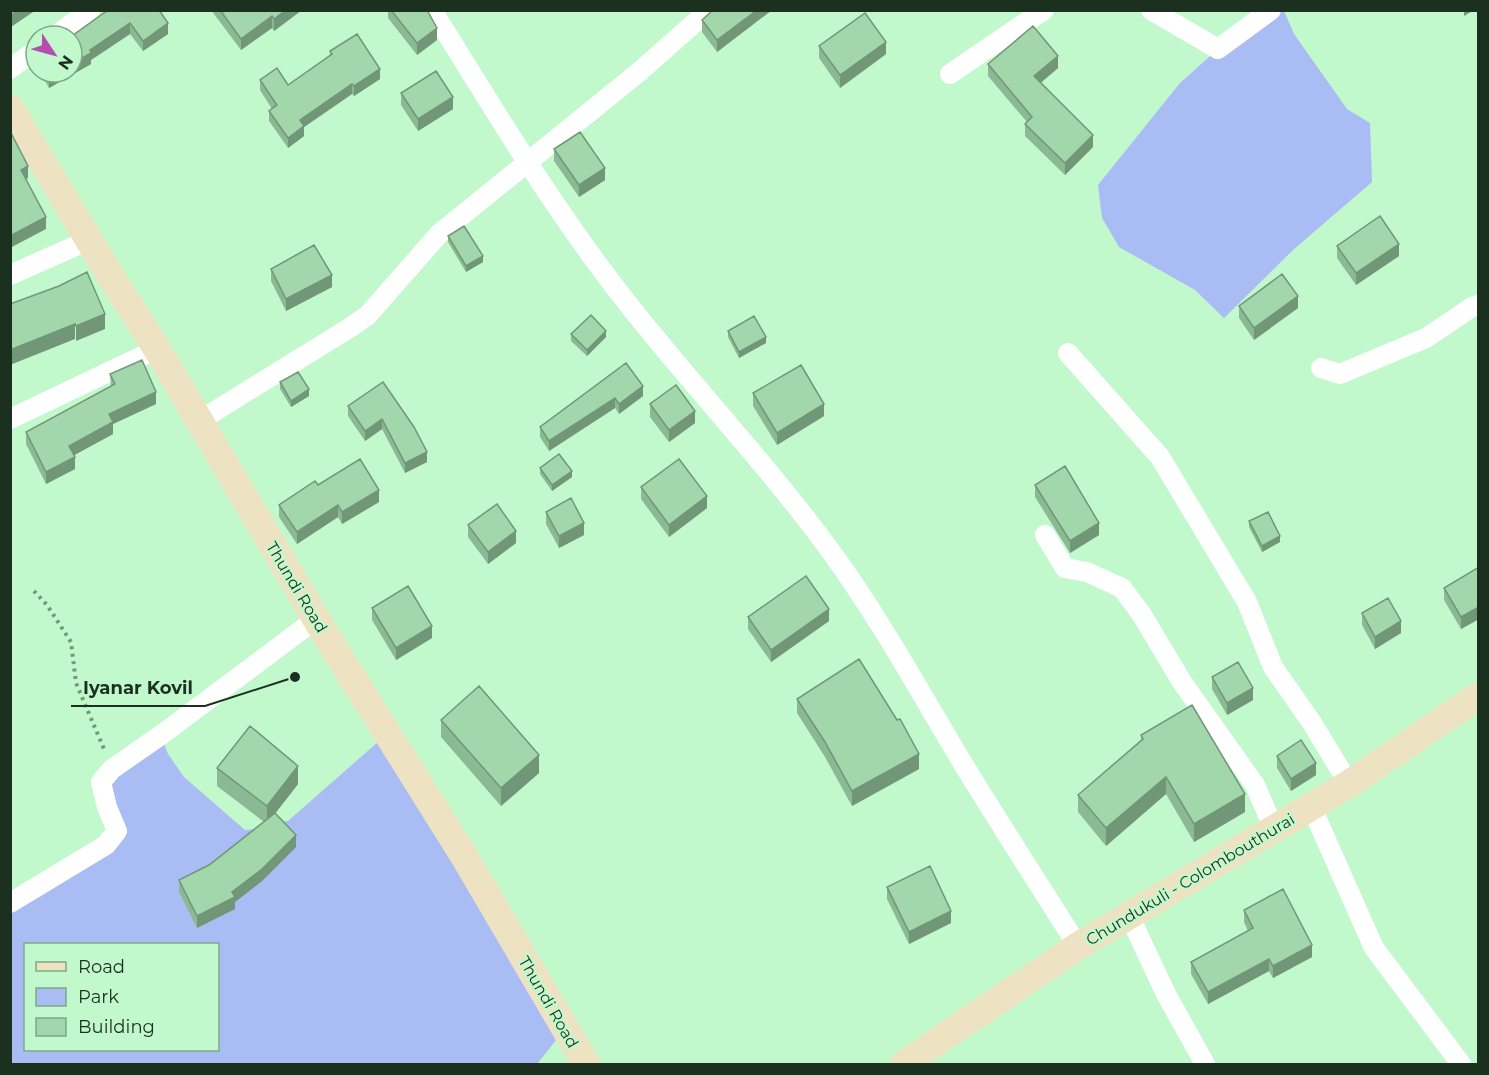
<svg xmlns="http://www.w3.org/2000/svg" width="1489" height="1075" viewBox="0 0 1489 1075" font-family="Montserrat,sans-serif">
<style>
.green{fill:#a9bcf4;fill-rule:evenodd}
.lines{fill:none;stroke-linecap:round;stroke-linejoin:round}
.path{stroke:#729879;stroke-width:4;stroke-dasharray:3 4.5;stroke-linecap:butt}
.minor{stroke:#fff;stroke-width:20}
.secondary{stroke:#ede3c2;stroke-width:28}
.wall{fill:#8ab993}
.shaded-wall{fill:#719678}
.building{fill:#a1d7ab;stroke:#719678;stroke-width:1.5}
.labels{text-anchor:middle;stroke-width:4.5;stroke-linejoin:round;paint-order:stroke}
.street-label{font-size:16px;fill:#1b301f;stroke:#c2f9cc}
.leader{fill:none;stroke:#1b301f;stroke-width:2}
.callout-dot{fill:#1b301f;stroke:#c2f9cc;stroke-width:2}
.callout-label{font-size:18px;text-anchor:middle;font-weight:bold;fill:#1b301f;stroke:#c2f9cc;stroke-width:4.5;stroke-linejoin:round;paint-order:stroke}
</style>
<rect width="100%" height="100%" fill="#c2f9cc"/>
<path class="green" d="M1271,11H1284L1294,34L1347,109L1370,123L1372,182L1293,250L1224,318L1195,290L1119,247L1102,218L1098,185L1180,83L1218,49Z
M387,734L565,1029L537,1064H11V903L117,830L101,782L161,735L168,754L184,777L245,830L266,828L277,822L288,821ZM26,944H218V1050H26Z"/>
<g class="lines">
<path class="path" d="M34,591L47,605L71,642L76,683L104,749"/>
<path class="minor" d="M432,10C484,93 534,177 591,255C666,359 757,450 832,553C880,619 920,692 962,762C1000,824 1039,885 1078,946
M1151,10L1218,49L1271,10
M55,36L90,10
M10,69L36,50
M950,74L1044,10
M10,275L89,240
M1068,353L1160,457L1247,602L1273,667L1312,723L1349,784
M1321,368L1340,374L1426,338L1472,307L1478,305
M10,419L157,349
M199,421L351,327L368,315L439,234L639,72L708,11
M1045,535L1065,568L1087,572L1122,588L1142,615L1182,682L1255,785L1274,829
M1311,806L1374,948L1461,1064
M10,903L106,845L117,831L107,807L101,782L112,769L161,735L316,619
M1129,915L1166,994L1205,1064"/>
<path class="secondary" d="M10,108L108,272L157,349L325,634L464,856L586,1064
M904,1064L1078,946L1349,784L1478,696"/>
</g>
<path class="wall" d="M108,10L168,34L143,51L130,34L91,60V64L49,88L40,72H72Z
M211,10H302L274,31L272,28L241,50Z
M388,10H427L437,40L417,55L388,18Z
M772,10L717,52L702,32V20Z
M819,46L886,54L840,88L819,58Z
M330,51L380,79L354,96L352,94L304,127V136L288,148L269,121V111L272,109L260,90V80L288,85L330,56Z
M988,64L1058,68L1041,83L1093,147L1065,175L1025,136V124L1027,122L988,76Z
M401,93L453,109L418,131L401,105Z
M554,149L605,180L579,197L554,161Z
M448,236L483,262L466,272L448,242Z
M1337,246L1399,256L1356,285L1337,258Z
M271,269L332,287L286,311L271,281Z
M1239,306L1298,308L1254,340L1239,318Z
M728,331L766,343L739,358L728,337Z
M571,334L606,337L587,356L571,341Z
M626,363L643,396L619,414L615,408L549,451L540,437V427Z
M110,374L156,404L113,424V434L74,455L75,469L46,484L26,444V432L111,386Z
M280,382L309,396L291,407L280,389Z
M383,382L427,462L405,473L382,429L365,441L348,416V406Z
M753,393L824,416L777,445L753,406Z
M650,404L695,423L669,442L650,417Z
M540,468L572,477L552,491L540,474Z
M318,485L379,502L342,524L338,517L297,544L279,517V505Z
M1035,485L1099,535L1070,553L1035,497Z
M641,487L707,508L669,537L641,499Z
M546,512L584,535L559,548L546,524Z
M1249,521L1280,542L1262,552L1249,527Z
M468,525L516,543L488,564L468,537Z
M1479,567V619L1461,629L1444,600V588Z
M372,608L432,638L396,660L372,620Z
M1362,613L1401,633L1375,649L1362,625Z
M748,617L829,621L771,662L748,629Z
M1212,677L1253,700L1227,715L1212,689Z
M797,699L919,769L852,806L825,757L797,713Z
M441,720L539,773L501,806L441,737Z
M1141,735L1245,812L1194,842L1166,794L1106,846L1078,812V795L1141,740Z
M1277,756L1316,775L1291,791L1277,768Z
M217,768L298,784L274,815L296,847L262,881L235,902V909L197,928L179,892V880L209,865L264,822L217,786Z
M887,887L951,923L909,944L887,899Z
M1244,910L1312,957L1273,978L1269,971L1208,1004L1191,974V962L1248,931L1244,922Z"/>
<path class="shaded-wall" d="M18,10H36L11,27V15Z
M286,10H302L274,31V19Z
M757,10H772L717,52V40Z
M1464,10H1474L1464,16Z
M272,16V28L241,50V39Z
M130,23V34L91,60V64L49,88V77L57,72H72V64L90,50Z
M168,23V34L143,51V41Z
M437,28V40L417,55V43Z
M886,42V54L840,88V75Z
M1058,56V68L1034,88V76Z
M380,69V79L354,96V86Z
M352,84V94L304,127V136L288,148V138L300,120Z
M453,97V109L418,131V119Z
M1093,135V147L1065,175V163Z
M28,166V178L21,182V170Z
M605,168V180L579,197V185Z
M46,217V229L10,248V236Z
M1399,244V256L1356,285V273Z
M483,256V262L466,272V266Z
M332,275V287L286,311V299Z
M1298,296V308L1254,340V328Z
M105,314V329L76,341V326Z
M75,324V339L10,365V350Z
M606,331V337L587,356V350Z
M766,337V343L739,358V352Z
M643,386V396L619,414V404Z
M309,389V396L291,407V401Z
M156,392V404L113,424V434L69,458V446L109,414Z
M615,398V408L549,451V441Z
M824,404V416L777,445V433Z
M695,411V423L669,442V430Z
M382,419V429L365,441V431Z
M427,452V462L405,473V463Z
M75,457V469L46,484V472Z
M572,471V477L552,491V485Z
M379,490V502L342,524V512Z
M707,496V508L669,537V525Z
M338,505V517L297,544V532Z
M584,523V535L559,548V536Z
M1099,523V535L1070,553V541Z
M516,531V543L488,564V552Z
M1280,536V542L1262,552V546Z
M1479,607V619L1461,629V617Z
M829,609V621L771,662V650Z
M1401,621V633L1375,649V637Z
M432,626V638L396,660V648Z
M1253,688V700L1227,715V703Z
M919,754V769L852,806V791Z
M539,755V773L501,806V788Z
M1316,763V775L1291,791V779Z
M298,766V784L267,824V806Z
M1166,777V794L1106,846V828Z
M1245,794V812L1194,842V824Z
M296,835V847L262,881L235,902V909L197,928V916L232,892Z
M951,911V923L909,944V932Z
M1312,945V957L1273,978V966Z
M1269,959V971L1208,1004V992Z"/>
<path class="building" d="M10,10H18L11,15Z
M108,10H159L168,23L143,41L130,23L90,50L91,53L72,64V36Z
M220,10H286L274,19L272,16L241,39Z
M391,10H427L437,28L417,43Z
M713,10H757L717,40L702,20Z
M865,13L886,42L840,75L819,46Z
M1033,26L1058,56L1034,76L1093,135L1065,163L1025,124L1032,117L988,64Z
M357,34L380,69L354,86L352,84L300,120L304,126L288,138L269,111L277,105L260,80L277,68L288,85L332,54L330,51Z
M436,71L453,97L418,119L401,93Z
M46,72H57L49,77Z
M10,131L28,166L21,170L46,217L10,236Z
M580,132L605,168L579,185L554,149Z
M1380,216L1399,244L1356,273L1337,246Z
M464,226L483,256L466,266L448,236Z
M314,245L332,275L286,299L271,269Z
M87,272L105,314L76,326L75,324L10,350V304L59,286Z
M1282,274L1298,296L1254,328L1239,306Z
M591,315L606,331L587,350L571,334Z
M754,316L766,337L739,352L728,331Z
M142,360L156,392L109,414L113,422L69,446L75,457L46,472L26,432L115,384L110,374Z
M626,363L643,386L619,404L615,398L549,441L540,427Z
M801,365L824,404L777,433L753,393Z
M298,372L309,389L291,401L280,382Z
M383,382L414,427L427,452L405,463L382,419L365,431L348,406Z
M676,385L695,411L669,430L650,404Z
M559,454L572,471L552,485L540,468Z
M360,459L379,490L342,512L338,505L297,532L279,505L315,481L318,485Z
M679,459L707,496L669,525L641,487Z
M1065,466L1099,523L1070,541L1035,485Z
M571,498L584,523L559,536L546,512Z
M497,504L516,531L488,552L468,525Z
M1268,512L1280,536L1262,546L1249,521Z
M1479,567V607L1461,617L1444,588Z
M806,576L829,609L771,650L748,617Z
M408,586L432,626L396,648L372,608Z
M1388,598L1401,621L1375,637L1362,613Z
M859,659L897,720L900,719L919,754L852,791L825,742L797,699Z
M1238,662L1253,688L1227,703L1212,677Z
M479,686L539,755L501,788L441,720Z
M1192,705L1245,794L1194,824L1166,777L1106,828L1078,795L1143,739L1141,735Z
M250,726L298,766L267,806L217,768Z
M1301,740L1316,763L1291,779L1277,756Z
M275,813L296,835L262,869L232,892L235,897L197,916L179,880L209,865Z
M930,866L951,911L909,932L887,887Z
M1283,889L1312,945L1273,966L1269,959L1208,992L1191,962L1253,928L1244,910Z"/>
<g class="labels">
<g class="street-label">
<text transform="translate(297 587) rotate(59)" y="6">Thundi Road</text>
<text transform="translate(1190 879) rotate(-31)" y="6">Chundukuli - Colombouthurai</text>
<text transform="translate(549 1002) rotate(60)" y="6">Thundi Road</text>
</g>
</g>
<path class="leader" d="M295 677L205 706H71"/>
<circle class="callout-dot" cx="295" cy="677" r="6"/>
<g class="callout-label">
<text x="138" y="694">Iyanar Kovil</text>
</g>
<rect width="1489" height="1075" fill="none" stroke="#1b301f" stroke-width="24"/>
<rect x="24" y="943" width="195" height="108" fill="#c2f9cc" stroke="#7fa987" stroke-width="1.5"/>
<rect x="36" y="962" width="30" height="9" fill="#ede3c2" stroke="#7fa987" stroke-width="1.5"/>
<text x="78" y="973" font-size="18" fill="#1b301f">Road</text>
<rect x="36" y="988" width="30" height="18" fill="#a9bcf4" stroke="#7fa987" stroke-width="1.5"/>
<text x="78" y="1003" font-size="18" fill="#1b301f">Park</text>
<rect x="36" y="1018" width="30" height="18" fill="#a1d7ab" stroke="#7fa987" stroke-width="1.5"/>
<text x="78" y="1033" font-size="18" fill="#1b301f">Building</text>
<g transform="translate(54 54) rotate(126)"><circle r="28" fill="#c2f9cc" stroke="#7fa987" stroke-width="1.5"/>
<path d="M0-4.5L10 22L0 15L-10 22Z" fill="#b64daf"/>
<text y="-9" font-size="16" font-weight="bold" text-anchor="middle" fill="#1b301f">N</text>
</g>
</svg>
